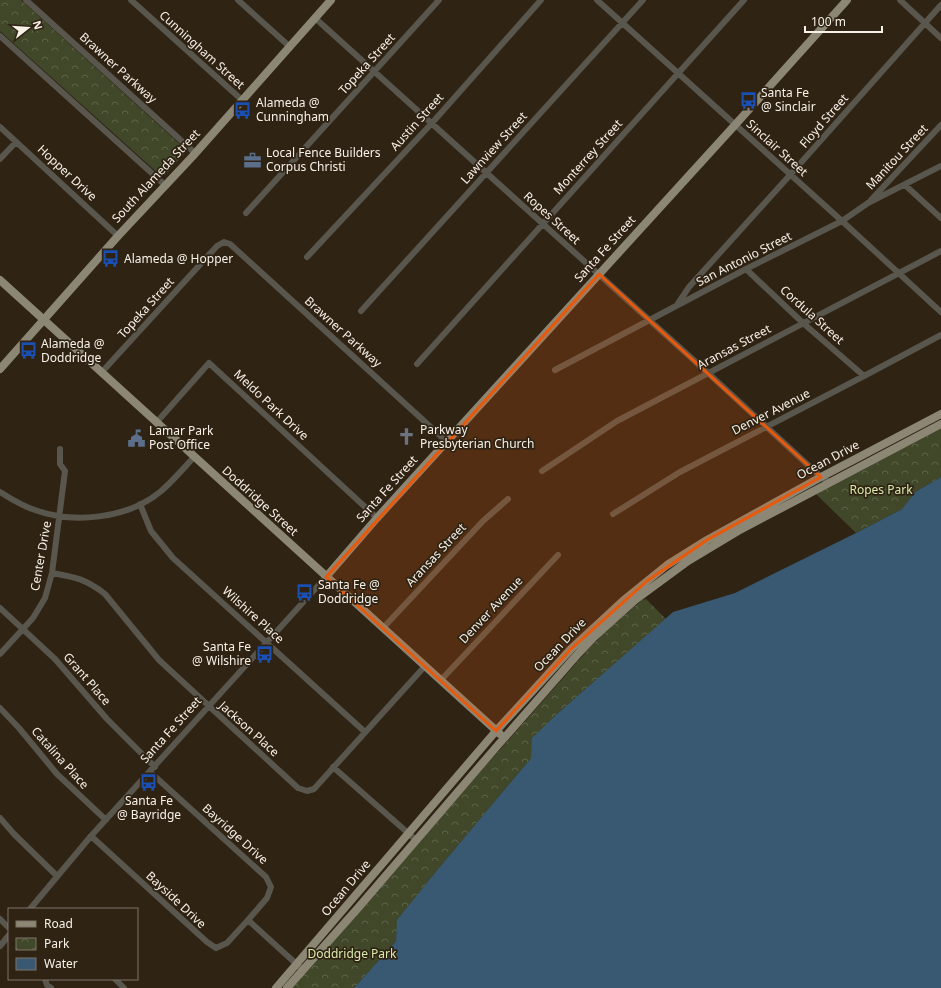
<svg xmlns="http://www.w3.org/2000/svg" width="941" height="988" viewBox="0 0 941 988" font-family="'Noto Sans',sans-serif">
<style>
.park{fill:url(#park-crowns)}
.water{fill:#395871}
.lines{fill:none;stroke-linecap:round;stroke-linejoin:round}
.minor{stroke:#59564d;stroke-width:6}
.major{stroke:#8c8674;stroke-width:8}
.marked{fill:#e8590c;fill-opacity:0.2;stroke:#e8590c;stroke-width:3;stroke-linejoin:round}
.labels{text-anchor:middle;stroke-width:3.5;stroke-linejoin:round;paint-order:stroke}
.street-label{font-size:12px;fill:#f8f1e7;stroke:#2f2314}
.poi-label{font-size:12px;fill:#f8f1e7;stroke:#2f2314;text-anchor:start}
.park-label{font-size:12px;fill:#d8eaaa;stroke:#2f2314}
</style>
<defs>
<pattern id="park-crowns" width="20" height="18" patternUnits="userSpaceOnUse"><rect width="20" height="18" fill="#404829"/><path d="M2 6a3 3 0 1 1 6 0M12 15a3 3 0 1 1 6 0" fill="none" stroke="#5c6348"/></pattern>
</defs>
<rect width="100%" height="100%" fill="#2f2314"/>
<path class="park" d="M0,0H21L184,148L185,153L165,175H160L0,31Z
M941,428V477L915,492L902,509L856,533L816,494Z
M646,599L666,619L557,714L531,758L438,869L398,920L396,941L354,988H290L592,645L612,626L642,600Z"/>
<path class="water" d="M941,477V988H354L396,941L397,920L438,869L531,758L532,738L557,714L673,612L735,593L856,533L902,509L915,492Z"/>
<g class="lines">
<path class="minor" d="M26,0L195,153
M131,0L242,100
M238,0L289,46
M597,0L842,221L941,312
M900,0L941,38
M315,18L708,373L821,477L829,482
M0,36L166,186
M0,127L118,236
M0,159L16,142
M905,185L941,218
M871,200L941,125
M246,213L439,0
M307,257L432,123L541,0
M746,269L803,323L864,376
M677,305L689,287L790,175L941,5
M361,311L643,0
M417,364L744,0
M555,370L746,269L842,221L868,203L941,166
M101,373L217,246L224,242L230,244L446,441
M156,423L209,363L377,518
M542,471L617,421L941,251
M0,492C11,499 22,506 35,510C73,524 127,519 160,492C172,482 183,469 194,457
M140,504L151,531L173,558L365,732
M613,514L680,472L864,376L941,335
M52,573C75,577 86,579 105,594L159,660L298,788L307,791L314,789L425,666
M0,608L55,659L107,719L155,767
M383,628L483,521L508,499
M0,654L33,618L45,598L52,573L65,471L60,464V449
M441,680L558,555
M0,708L19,728L57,774L106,820
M333,767L416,840
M0,818L14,834L57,876
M91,836L207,942L216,948L227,943L248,920L267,898L271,887L266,877L150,772
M30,909L91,836L326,577
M0,919L9,928
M248,920L303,970
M0,946L9,935
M45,979L47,985L51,988
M115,979L124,988"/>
<path class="major" d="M0,280L500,734
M0,369L118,236L192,157L331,0
M326,577L377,518L735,125L847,0
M276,988L496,731L571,649L625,599L667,565L707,540L821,477L941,414
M287,988L358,908L498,745L576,656L594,637L635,600L688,561L738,531L941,424"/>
</g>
<path class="marked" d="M599,274L821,477L707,540L647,581L571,649L496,731L326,577Z"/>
<defs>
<symbol id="bus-bare" viewBox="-9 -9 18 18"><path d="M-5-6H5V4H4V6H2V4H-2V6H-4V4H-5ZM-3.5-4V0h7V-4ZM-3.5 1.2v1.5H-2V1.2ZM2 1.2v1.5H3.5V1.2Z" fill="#1a4fb4" stroke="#2f2314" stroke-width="2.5" paint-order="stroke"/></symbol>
<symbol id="office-bare" viewBox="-9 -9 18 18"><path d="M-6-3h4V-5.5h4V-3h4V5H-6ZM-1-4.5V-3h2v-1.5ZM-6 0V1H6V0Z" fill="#5c6f8a" stroke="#2f2314" stroke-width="2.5" paint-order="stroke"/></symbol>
<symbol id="church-bare" viewBox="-9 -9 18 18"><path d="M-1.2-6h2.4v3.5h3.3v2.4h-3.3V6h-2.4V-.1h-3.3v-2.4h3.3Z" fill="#6b7280" stroke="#2f2314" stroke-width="2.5" paint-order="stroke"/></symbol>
<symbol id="civic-bare" viewBox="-9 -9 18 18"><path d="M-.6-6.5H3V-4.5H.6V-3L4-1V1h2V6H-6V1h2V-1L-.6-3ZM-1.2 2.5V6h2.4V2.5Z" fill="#5c6f8a" stroke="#2f2314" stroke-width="2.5" paint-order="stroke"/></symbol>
</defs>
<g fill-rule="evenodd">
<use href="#bus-bare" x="736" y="88" width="25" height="25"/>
<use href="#bus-bare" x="230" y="98" width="25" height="25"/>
<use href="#office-bare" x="240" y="148" width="25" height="25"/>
<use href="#bus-bare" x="98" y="246" width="25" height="25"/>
<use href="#bus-bare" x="16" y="338" width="25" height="25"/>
<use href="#church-bare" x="394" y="424" width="25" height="25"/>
<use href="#civic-bare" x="124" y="426" width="25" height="25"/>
<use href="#bus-bare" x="292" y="580" width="25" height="25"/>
<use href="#bus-bare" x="252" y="642" width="25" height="25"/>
<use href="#bus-bare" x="136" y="770" width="25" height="25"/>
</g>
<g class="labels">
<g class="street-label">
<text transform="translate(202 50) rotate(42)" y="4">Cunningham Street</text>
<text transform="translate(367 64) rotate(-48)" y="4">Topeka Street</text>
<text transform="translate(118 68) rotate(42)" y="4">Brawner Parkway</text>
<text transform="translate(824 121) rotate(-49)" y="4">Floyd Street</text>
<text transform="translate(417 122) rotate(-48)" y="4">Austin Street</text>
<text transform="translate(494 148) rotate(-48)" y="4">Lawnview Street</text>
<text transform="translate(777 148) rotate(42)" y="4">Sinclair Street</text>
<text transform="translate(588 157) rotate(-48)" y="4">Monterrey Street</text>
<text transform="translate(897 157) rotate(-47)" y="4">Manitou Street</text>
<text transform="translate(67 173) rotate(43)" y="4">Hopper Drive</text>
<text transform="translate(156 176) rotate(-47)" y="4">South Alameda Street</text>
<text transform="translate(552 218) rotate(42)" y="4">Ropes Street</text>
<text transform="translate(605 249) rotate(-48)" y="4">Santa Fe Street</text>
<text transform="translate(744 259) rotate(-27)" y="4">San Antonio Street</text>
<text transform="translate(146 308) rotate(-48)" y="4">Topeka Street</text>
<text transform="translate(812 315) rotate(42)" y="4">Cordula Street</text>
<text transform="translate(343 332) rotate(42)" y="4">Brawner Parkway</text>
<text transform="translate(734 347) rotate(-28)" y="4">Aransas Street</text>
<text transform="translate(271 405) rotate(43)" y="4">Meldo Park Drive</text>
<text transform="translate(771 412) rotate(-27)" y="4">Denver Avenue</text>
<text transform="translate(828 460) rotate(-28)" y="4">Ocean Drive</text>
<text transform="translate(387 489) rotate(-48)" y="4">Santa Fe Street</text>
<text transform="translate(260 501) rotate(42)" y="4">Doddridge Street</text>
<text transform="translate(436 555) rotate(-47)" y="4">Aransas Street</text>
<text transform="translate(41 556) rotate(-80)" y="4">Center Drive</text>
<text transform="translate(491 610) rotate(-47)" y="4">Denver Avenue</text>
<text transform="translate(253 615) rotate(42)" y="4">Wilshire Place</text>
<text transform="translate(560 645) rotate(-46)" y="4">Ocean Drive</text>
<text transform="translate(87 679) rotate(49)" y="4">Grant Place</text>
<text transform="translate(249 729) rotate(42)" y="4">Jackson Place</text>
<text transform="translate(171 730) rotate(-48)" y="4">Santa Fe Street</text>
<text transform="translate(60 758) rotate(48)" y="4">Catalina Place</text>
<text transform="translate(235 834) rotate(42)" y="4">Bayridge Drive</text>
<text transform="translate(346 888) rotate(-50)" y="4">Ocean Drive</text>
<text transform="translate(176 900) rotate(43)" y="4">Bayside Drive</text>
</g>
<g class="poi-label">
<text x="761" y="97">Santa Fe<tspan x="761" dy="14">@ Sinclair</tspan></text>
<text x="256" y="107">Alameda @<tspan x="256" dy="14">Cunningham</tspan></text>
<text x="266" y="157">Local Fence Builders<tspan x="266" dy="14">Corpus Christi</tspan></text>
<text x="124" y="263">Alameda @ Hopper</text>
<text x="41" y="348">Alameda @<tspan x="41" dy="14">Doddridge</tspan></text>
<text x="420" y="434">Parkway<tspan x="420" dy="14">Presbyterian Church</tspan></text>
<text x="149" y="435">Lamar Park<tspan x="149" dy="14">Post Office</tspan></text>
<text x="318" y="589">Santa Fe @<tspan x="318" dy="14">Doddridge</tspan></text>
<text x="251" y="651" text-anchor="end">Santa Fe<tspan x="251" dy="14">@ Wilshire</tspan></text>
<text x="149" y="805" text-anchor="middle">Santa Fe<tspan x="149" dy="14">@ Bayridge</tspan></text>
</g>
<g class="park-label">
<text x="881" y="494">Ropes Park</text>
<text x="352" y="958">Doddridge Park</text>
</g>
</g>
<rect x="8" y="908" width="130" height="72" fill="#2f2314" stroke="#7f7568"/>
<rect x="16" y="921" width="20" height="6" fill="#8c8674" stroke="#7f7568"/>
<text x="44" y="928" font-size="12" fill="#f8f1e7">Road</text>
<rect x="16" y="938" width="20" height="12" fill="url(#park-crowns)" stroke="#7f7568"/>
<text x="44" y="948" font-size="12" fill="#f8f1e7">Park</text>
<rect x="16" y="958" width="20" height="12" fill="#395871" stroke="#7f7568"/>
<text x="44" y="968" font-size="12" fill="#f8f1e7">Water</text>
<g transform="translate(28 28) rotate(73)" stroke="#2f2314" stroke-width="3" paint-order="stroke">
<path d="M0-3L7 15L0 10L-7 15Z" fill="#f8f1e7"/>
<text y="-6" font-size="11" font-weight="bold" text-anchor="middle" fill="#f8f1e7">N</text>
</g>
<path d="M805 26v6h77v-6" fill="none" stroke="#f8f1e7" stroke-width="2"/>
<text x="811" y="26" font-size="12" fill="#f8f1e7" stroke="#2f2314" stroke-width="3" paint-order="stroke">100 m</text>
</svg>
